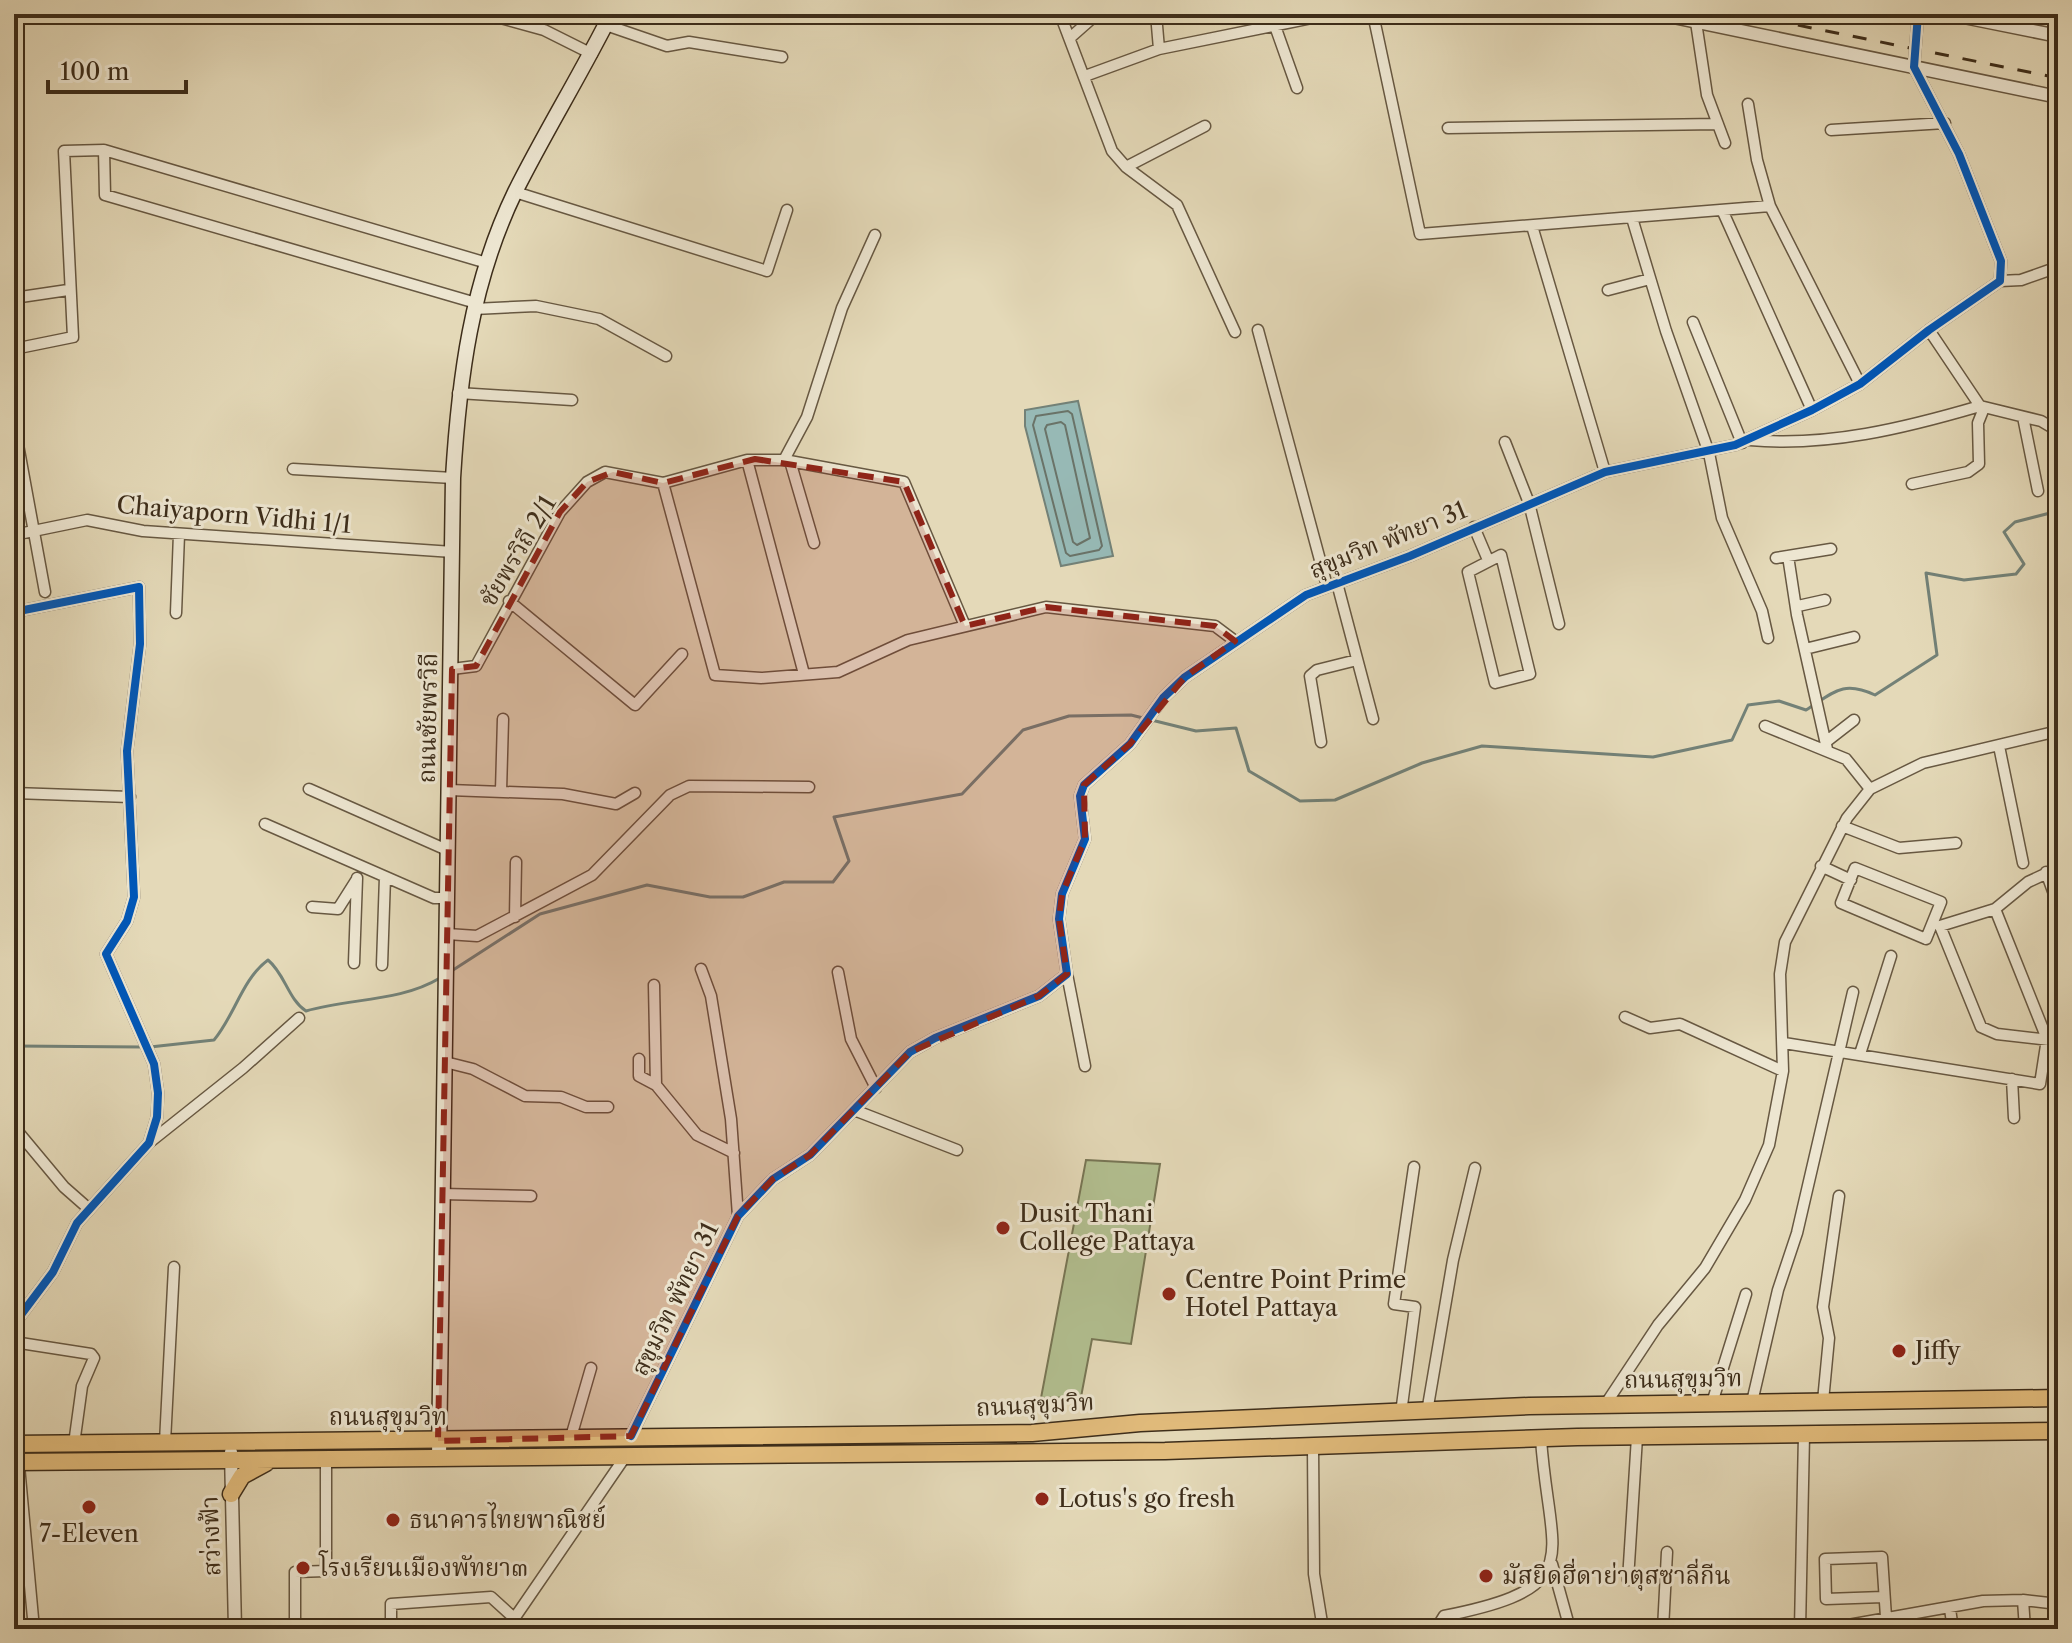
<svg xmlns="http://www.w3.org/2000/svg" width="2072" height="1643" viewBox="0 0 2072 1643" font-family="'Libre Caslon Text','Noto Serif Thai',serif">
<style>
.green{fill:#b2bf90;stroke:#787655;stroke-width:2}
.water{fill:#97b9b5;stroke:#738177;stroke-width:2}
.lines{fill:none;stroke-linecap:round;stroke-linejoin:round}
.shore{stroke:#6a7368;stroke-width:2}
.stream{stroke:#738177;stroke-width:3}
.minor-casing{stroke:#675842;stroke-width:13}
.tertiary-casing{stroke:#675842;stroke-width:15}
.secondary-casing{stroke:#3d2d1a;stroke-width:17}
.trunk-casing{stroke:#3d2d1a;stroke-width:19}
.minor{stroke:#ede6d1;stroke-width:10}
.tertiary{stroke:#ede6d1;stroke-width:12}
.secondary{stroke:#ede6d1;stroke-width:14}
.trunk{stroke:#e2bc7c;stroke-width:16}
.rail{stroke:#3d2d1a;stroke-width:3;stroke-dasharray:14 14;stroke-linecap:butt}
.cycleway-casing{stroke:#ede6d1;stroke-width:13}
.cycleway{stroke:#0057b8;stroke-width:8}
.marked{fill:#8f2418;fill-opacity:0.2;stroke:#8f2418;stroke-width:6;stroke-dasharray:16 10;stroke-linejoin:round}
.poi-dot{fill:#8f2418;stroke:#ede6d1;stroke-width:3}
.labels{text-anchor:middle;stroke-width:6;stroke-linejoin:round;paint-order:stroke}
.street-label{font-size:24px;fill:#3d2d1a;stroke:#ede6d1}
.poi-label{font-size:24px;fill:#3d2d1a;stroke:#ede6d1;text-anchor:start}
</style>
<rect width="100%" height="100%" fill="#e4d9b8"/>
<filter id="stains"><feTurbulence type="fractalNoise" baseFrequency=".0025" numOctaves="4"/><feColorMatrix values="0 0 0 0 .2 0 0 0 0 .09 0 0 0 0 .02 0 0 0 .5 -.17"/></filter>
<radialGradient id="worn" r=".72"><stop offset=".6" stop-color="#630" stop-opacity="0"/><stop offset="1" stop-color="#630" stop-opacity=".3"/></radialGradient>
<path class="green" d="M1086,1160L1160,1164L1131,1344L1092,1339L1081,1397L1041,1398Z"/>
<path class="water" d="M1078,401L1113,556L1061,566L1025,426V410Z"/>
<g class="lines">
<path class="shore" d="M1068,411L1072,414L1102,546L1099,550L1070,556L1066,553L1033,425L1036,416Z
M1061,422L1065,425L1090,538L1077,545L1073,542L1045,429L1047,425Z"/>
<path class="stream" d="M450,972L540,914L647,885L710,897H743L784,882H833L849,861L834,817L962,794L1023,730L1069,716L1131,715L1196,731L1236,728L1249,771L1300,801L1335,800L1422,763L1482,746L1653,757L1732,740L1748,705L1779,701L1806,710C1834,692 1843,680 1875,695L1937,655L1926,573L1964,580L2016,574L2024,564L2004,532L2015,522L2058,511
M14,1046L142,1047
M150,1047L214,1040C235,1015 242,979 268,960C285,974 288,999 306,1011C350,998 400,1002 440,978"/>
<defs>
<path id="minor" d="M486,14L544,30L592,54
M1060,14L1112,151L1126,167L1177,205L1235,332
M1156,14L1159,49
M1373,14L1420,234L1770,206
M1696,22L1707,95L1725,143
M606,25L667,46L689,42L782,57
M1275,26L1297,88
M1071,37L1097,14
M1085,76L1159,49L1312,18
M1748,104L1757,160L1770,206L1860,384
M1448,128L1718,124
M1831,130L1945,123
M104,150L105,195L476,303
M1126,167L1205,126
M515,192L767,271L787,210
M1723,212L1812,410
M1632,218L1666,331L1709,453L1722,518L1762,611L1768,638
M1532,226L1605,472
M2000,281L2021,280L2058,267
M1608,290L1650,279
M14,298L68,290
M474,309L536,306L599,319L666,356
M1693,322L1742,443
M1258,330L1327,586
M1929,330L1980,406L2041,421L2058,431
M14,349L73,337L64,151L104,150L487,263
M458,393L572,400
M2023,417L2038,491
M14,423L45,592
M1750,440C1828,447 1905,428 1980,406
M1505,442L1529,503L1559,624
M747,460L804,674
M784,460L807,417L842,308L875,235
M790,461L814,543
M293,469L453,478
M663,483L715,675L761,678L838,672L908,640L1046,607L1215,626L1235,641
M1912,484L1968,472L1979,464L1978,423L1984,408
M1474,527L1488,560
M14,535L87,520L143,531L453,552
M1501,555L1530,674L1495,683L1468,572Z
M1788,556L1797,615L1827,749
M1776,558L1831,549
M1337,583L1373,719
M509,601L635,705L682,654
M1798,606L1825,600
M14,612L139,587L140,644L127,751L134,897L127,921L106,954L154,1064L158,1093L157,1117L149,1143L77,1223L53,1272L14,1324
M176,613L179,534
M1805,649L1854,637
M452,669L476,666L560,512L587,482L605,472L663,483L747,460H784L904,482L965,626
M1765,726L1846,759L1870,789
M1827,741L1854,720
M1321,742L1310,676L1317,670L1357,660
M1999,746L2023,863
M309,789L447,850
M449,790L563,794L616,804L635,793
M501,791L503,719
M14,793L130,797
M265,824L434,898H448
M1842,826L1899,848L1956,843
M1821,866L1851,880
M1855,868L1941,902L1926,939L1841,903Z
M2058,868L2028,882L1995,909L1940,926L1981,1027L1997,1034L2058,1041
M2046,872L2058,905
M312,907L338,909L357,879
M515,917L516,862
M447,934L477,936L592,875L670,795L689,786L809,787
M354,963L357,878
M382,965L385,877
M701,969L711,996L731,1119L738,1216
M838,972L851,1039L876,1088
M1067,974L1085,1066
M654,985L656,1085L697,1135L734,1153
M1625,1017L1650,1028L1680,1024L1783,1071
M1784,1043L2040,1084L2047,1039L1995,909
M1860,1054L1891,956
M639,1059V1076L656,1085
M445,1062L473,1069L525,1096L561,1097L586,1107H608
M2012,1079L2014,1118
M854,1110L957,1150
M14,1127L64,1187L89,1209
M150,1142L243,1068L299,1018
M442,1194L531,1196
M14,1342L91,1354L94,1358L82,1386L74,1444
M1823,1401L1829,1338L1823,1307L1839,1196
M1752,1402L1778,1290L1797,1233L1853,992
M1712,1403L1746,1294
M1605,1405L1658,1325L1705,1268L1745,1200L1769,1145L1783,1071L1780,974L1785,942L1847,818L1870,789L1923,763L2058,731
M1427,1412L1453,1260L1475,1168
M1401,1413L1415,1307L1394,1304L1414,1167
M631,1436L738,1216L773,1179L810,1155L910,1052L935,1038L1039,996L1067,974L1059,919L1062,894L1085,839L1080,796L1084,785L1130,744L1163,698L1185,677L1306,595L1410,556L1605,472L1735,445L1812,410L1860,384L1929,330L2000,281L2001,261L1959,154L1914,67L1918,14
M571,1437L591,1368
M165,1442L174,1267
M17,1444L34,1629
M1313,1447L1314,1574L1323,1629
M1552,1564L1570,1629
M1628,1580L1637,1437
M1883,1597L1826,1599L1825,1559L1882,1557L1886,1617
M2023,1600L2025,1629
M1950,1609L1953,1629
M295,1629V1572L326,1571V1461
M391,1629V1604L491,1597L514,1618
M507,1629L625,1457
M1436,1629L1444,1616C1590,1587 1549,1558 1541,1439
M1663,1629L1667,1552
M1800,1629L1804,1435
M1826,1629L1983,1601L2023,1600L2058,1604"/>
<path id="tertiary" d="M1659,14L2058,97
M1949,14L2058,36
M231,1452L235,1629"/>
<path id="secondary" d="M439,1457L453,478C459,379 471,283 515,192C545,132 581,74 611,14"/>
<path id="trunk" d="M14,1444L1032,1433L1140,1423L1529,1406L2058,1398
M14,1462L1165,1451L1577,1437L2058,1431
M231,1494L242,1476L266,1463"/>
</defs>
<use href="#minor" class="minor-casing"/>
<use href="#tertiary" class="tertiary-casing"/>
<use href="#secondary" class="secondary-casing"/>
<use href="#trunk" class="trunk-casing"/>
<use href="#minor" class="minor"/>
<use href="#tertiary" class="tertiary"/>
<use href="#secondary" class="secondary"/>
<use href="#trunk" class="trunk"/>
<path class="rail" d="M1743,14L2058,78"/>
<defs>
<path id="cycleway" d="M14,612L139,587L140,644L127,751L134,897L127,921L106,954L154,1064L158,1093L157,1117L149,1143L77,1223L53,1272L14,1324
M631,1436L738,1216L773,1179L810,1155L910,1052L935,1038L1039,996L1067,974L1059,919L1062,894L1085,839L1080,796L1084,785L1130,744L1163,698L1185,677L1306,595L1410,556L1605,472L1735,445L1812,410L1860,384L1929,330L2000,281L2001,261L1959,154L1914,67L1918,14"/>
</defs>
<use href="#cycleway" class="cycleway-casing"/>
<use href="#cycleway" class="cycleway"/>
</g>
<path class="marked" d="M755,459L904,482L965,626L1046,607L1215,626L1235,641L1185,677L1130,744L1084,785L1085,839L1062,894L1059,919L1067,974L1039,996L910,1052L810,1155L773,1179L738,1216L631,1436L438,1441L452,669L476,666L560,512L587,482L613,472L663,483Z"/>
<g class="poi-dot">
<circle cx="1003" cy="1228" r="8"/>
<circle cx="1169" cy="1294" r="8"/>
<circle cx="1899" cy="1351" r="8"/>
<circle cx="1042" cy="1499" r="8"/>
<circle cx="89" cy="1507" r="8"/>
<circle cx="393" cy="1520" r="8"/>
<circle cx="303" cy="1568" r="8"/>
<circle cx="1486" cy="1576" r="8"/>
</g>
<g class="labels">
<g class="street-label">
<text transform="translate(234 515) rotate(5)" y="8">Chaiyaporn Vidhi 1/1</text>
<text transform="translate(1388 540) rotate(-22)" y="8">สุขุมวิท พัทยา 31</text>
<text transform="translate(518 551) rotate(-59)" y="8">ชัยพรวิถี 2/1</text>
<text transform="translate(428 718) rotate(-89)" y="8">ถนนชัยพรวิถี</text>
<text transform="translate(675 1299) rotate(-64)" y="8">สุขุมวิท พัทยา 31</text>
<text transform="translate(1683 1379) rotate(-1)" y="8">ถนนสุขุมวิท</text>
<text transform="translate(1035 1405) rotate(-3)" y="8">ถนนสุขุมวิท</text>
<text x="388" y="1425">ถนนสุขุมวิท</text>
<text transform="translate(211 1536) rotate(-92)" y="8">สว่างฟ้า</text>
</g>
<g class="poi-label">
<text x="1019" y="1222">Dusit Thani<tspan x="1019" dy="28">College Pattaya</tspan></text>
<text x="1185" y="1288">Centre Point Prime<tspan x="1185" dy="28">Hotel Pattaya</tspan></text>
<text x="1915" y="1359">Jiffy</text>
<text x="1058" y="1507">Lotus's go fresh</text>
<text x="409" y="1528">ธนาคารไทยพาณิชย์</text>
<text x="89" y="1542" text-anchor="middle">7-Eleven</text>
<text x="319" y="1576">โรงเรียนเมืองพัทยา๓</text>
<text x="1502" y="1584">มัสยิดฮี่ดาย่าตุสซาลี่กีน</text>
</g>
</g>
<rect width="2072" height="1643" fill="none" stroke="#e4d9b8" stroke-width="48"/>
<rect x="16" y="16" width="2040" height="1611" fill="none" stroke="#3d2d1a" stroke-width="4"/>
<rect x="24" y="24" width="2024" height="1595" fill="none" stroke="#3d2d1a" stroke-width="2"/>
<path d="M48 80v12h138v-12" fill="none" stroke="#3d2d1a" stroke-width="4"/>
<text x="60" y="80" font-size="24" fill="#3d2d1a" stroke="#ede6d1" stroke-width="6" paint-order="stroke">100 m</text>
<rect width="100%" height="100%" filter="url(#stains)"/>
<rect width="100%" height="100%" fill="url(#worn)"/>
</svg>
